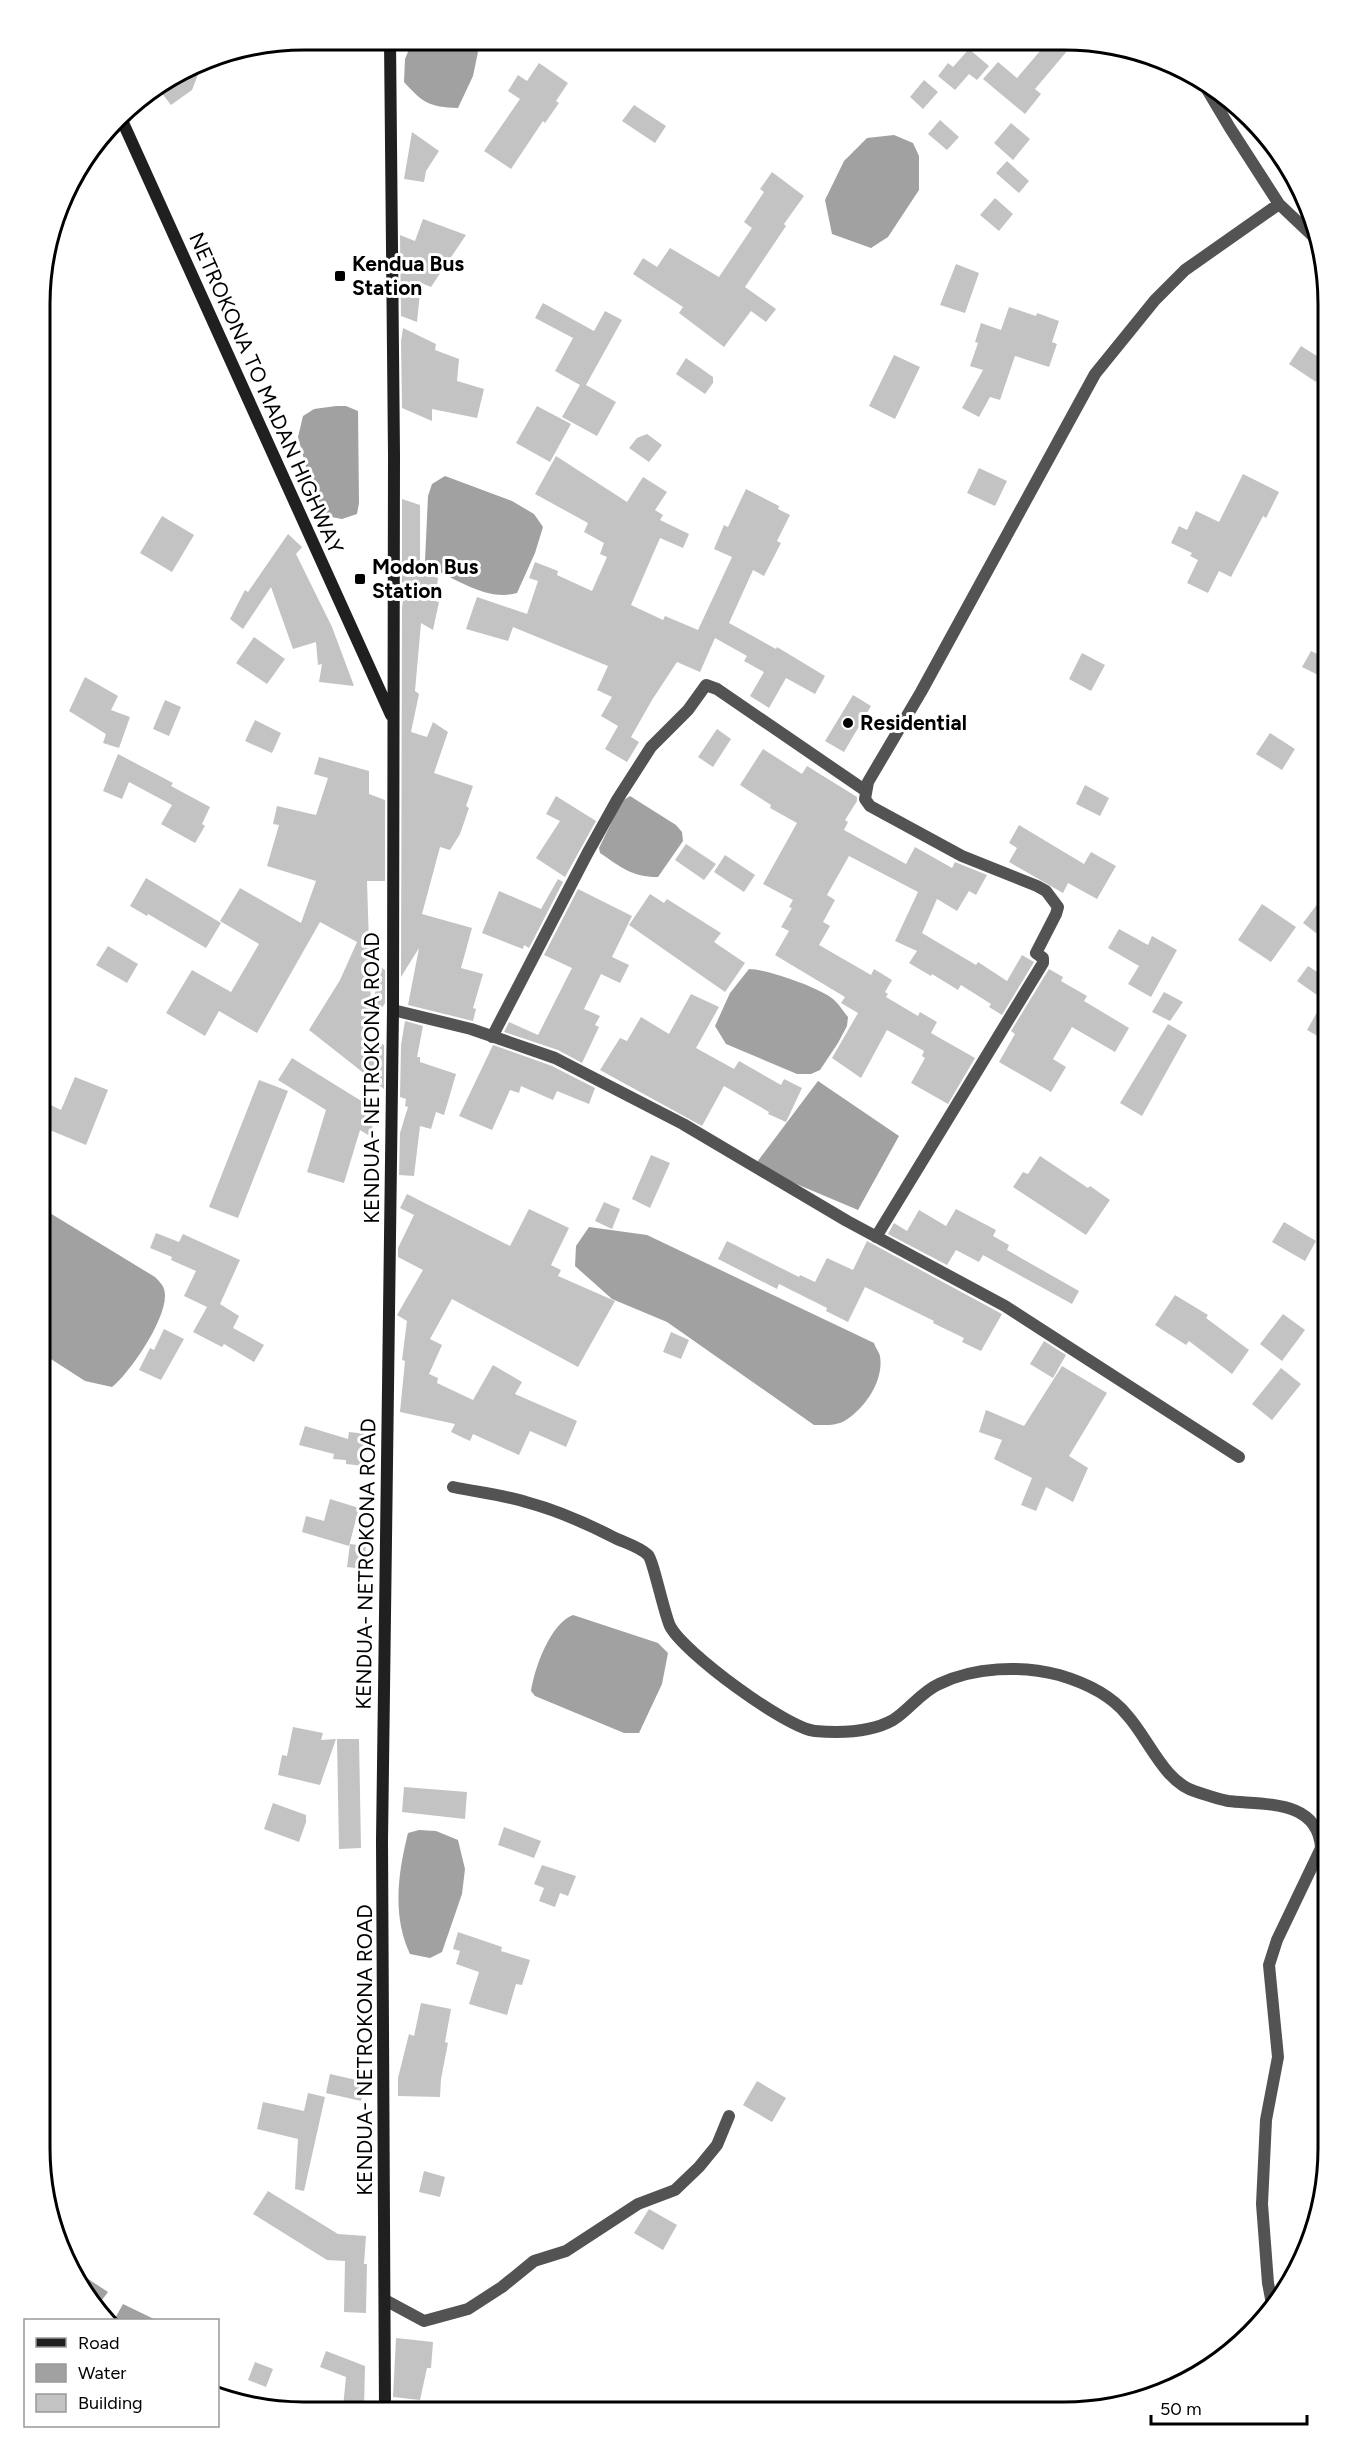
<svg xmlns="http://www.w3.org/2000/svg" width="1367" height="2451" viewBox="0 0 1367 2451" font-family="Figtree,sans-serif">
<style>
.water{fill:#a1a1a1}
.building{fill:#c3c3c3}
.lines{fill:none;stroke-linecap:round;stroke-linejoin:round}
.minor{stroke:#535353;stroke-width:12}
.secondary{stroke:#202020;stroke-width:12}
.poi-dot{fill:#000;stroke:#fff;stroke-width:2}
.labels{text-anchor:middle;stroke-width:6;stroke-linejoin:round;paint-order:stroke}
.poi-label{font-size:21px;font-weight:bold;fill:#000;stroke:#fff;text-anchor:start}
.street-label{font-size:21px;fill:#000;stroke:#fff}
.rim{fill:none;stroke:#000;stroke-width:3}
</style>
<rect width="100%" height="100%" fill="#fff"/>
<path class="water" d="M413,40H465L470,43L478,52L473,76L458,108C429,107 423,103 404,82L405,59Z
M894,135L913,143L919,156V190L888,237L871,248L832,234L825,200L844,161L867,138Z
M336,406H346L358,411L359,503L357,514L342,519L326,516L316,504L298,437L303,416L314,409Z
M445,476L512,501L534,514L543,527L535,553L517,593C488,602 454,578 428,566L425,561L428,496L432,484Z
M630,796L676,825L682,832L683,841L658,877C631,877 621,867 600,853L599,848L622,801Z
M749,969C766,969 820,988 833,999C838,1003 843,1011 848,1017L847,1026L838,1043L820,1070L811,1074H797L726,1044L715,1026L730,993Z
M818,1081L899,1136L858,1210L754,1166Z
M40,1207L155,1277C158,1280 163,1285 164,1289C172,1312 130,1373 112,1387L85,1381L40,1352Z
M589,1227L647,1235L874,1343C875,1347 879,1352 880,1356C884,1380 866,1407 846,1420C837,1426 825,1425 814,1425L667,1322L612,1299L575,1266L576,1246Z
M573,1615L658,1643L668,1653L662,1684L639,1733H624L535,1696L531,1691C535,1667 550,1624 573,1615Z
M419,1830L436,1831L458,1840L465,1869L462,1894L442,1952L430,1958L410,1954C392,1916 398,1873 408,1833Z
M70,2267L108,2292L96,2308L84,2295Z
M123,2304L156,2320H114Z"/>
<path class="building" d="M1046,44H1073L1035,89L1041,94L1025,114L983,79L998,62L1017,78Z
M969,49L989,66L977,80L969,74L955,90L938,76L948,63L953,67Z
M204,59L192,90L171,105L157,87Z
M539,63L568,83L556,101L559,103L545,123L543,121L511,169L484,151L520,99L508,91L518,75L527,81Z
M924,80L938,92L923,109L910,97Z
M634,105L666,126L655,143L622,121Z
M940,120L959,137L947,150L928,134Z
M1011,123L1030,139L1013,160L994,143Z
M412,132L439,151L426,171L424,182L404,179Z
M1007,161L1029,181L1019,193L996,173Z
M772,172L804,196L784,224L786,226L745,287L776,309L766,322L751,311L724,347L679,313L683,307L633,274L643,258L657,267L670,248L719,277L752,228L744,222L764,192L760,189Z
M995,198L1013,214L999,231L980,215Z
M423,219L466,235L431,287L421,283L417,322L401,316L400,235L415,241Z
M956,264L979,273L965,313L940,305Z
M543,303L594,331L605,311L622,320L586,385L616,402L597,436L562,417L580,385L555,371L573,338L535,318Z
M1009,307L1036,316L1037,313L1059,321L1052,342L1057,344L1049,367L1015,356L1000,400L990,397L979,417L962,408L983,370L970,366L978,343L975,342L981,323L1001,330Z
M403,328L436,344L435,350L459,359L457,381L484,389L477,418L432,409V421L402,408L401,341Z
M1301,346L1328,363L1316,382L1289,364Z
M894,355L920,367L895,419L869,406Z
M686,358L713,377V383L705,394L676,374Z
M537,406L571,424L550,462L516,443Z
M647,434L662,445L649,462L629,448L637,438Z
M556,456L627,502L643,477L667,492L655,510L663,515L660,520L689,534L683,548L660,538L631,605L663,620L665,616L698,630L732,557L714,549L724,525L728,527L746,489L779,506L778,509L790,515L777,541L781,543L764,576L753,570L729,623L776,649L777,647L825,676L815,694L786,678L769,708L750,696L764,672L744,661L747,656L715,638L700,672L677,662L652,700L631,737L639,742L627,762L605,749L618,726L601,716L612,697L597,690L608,666L513,627L508,641L466,629L477,597L527,614L538,581L529,578L535,562L558,571L557,575L592,591L607,557L600,554L604,543L584,532L588,523L535,494Z
M979,468L1007,481L995,506L967,493Z
M1243,474L1279,492L1266,518L1263,516L1231,577L1219,571L1208,593L1187,583L1198,560L1190,556L1192,553L1171,543L1179,526L1187,530L1196,511L1219,522Z
M402,499L420,505V572L438,578L435,601L439,602L433,630L421,623L415,691L419,694L411,732L427,737L433,722L448,732L434,773L473,786L466,806L469,808L460,834L450,850L440,847L422,914L472,928L461,968L483,974L473,1008L476,1009L473,1021L408,1005L419,948L401,977L402,608L405,584L402,582Z
M162,516L194,535L172,572L140,553Z
M288,534L302,547L296,554L332,627L354,686L319,682L322,664L318,665L316,642L293,649L271,587L243,629L230,619L245,590L248,592Z
M254,637L285,659L267,684L236,663Z
M1311,651L1328,659V680L1302,667Z
M1082,653L1105,665L1091,691L1069,679Z
M85,677L118,696L111,710L130,717L119,748L103,743L106,734L69,711Z
M853,695L871,706L844,752L825,741Z
M165,700L181,707L169,736L153,729Z
M255,720L281,733L272,753L245,741Z
M717,729L731,739L713,767L698,757Z
M1270,733L1295,749L1282,770L1256,754Z
M763,749L802,774L807,766L857,797V801L845,820L848,822L844,830L906,864L915,847L952,868L955,862L987,875L976,895L969,891L957,911L937,899L922,933L976,965L978,962L1007,981L1022,955L1034,962L1002,1015L989,1007L991,1004L961,985L958,990L932,974L931,976L909,963L917,951L895,941L918,892L849,856L827,895L835,900L823,922L830,926L819,945L871,975L874,969L892,980L885,992L888,994L886,997L918,1016L920,1012L937,1022L931,1033L975,1058L948,1104L911,1083L925,1058L922,1056L924,1051L887,1030L861,1078L832,1058L858,1013L841,1003L845,997L775,955L789,931L781,927L792,908L789,907L793,900L763,884L797,823L770,808L771,805L740,785Z
M118,754L173,783L171,786L210,807L202,824L205,826L195,843L161,824L172,805L129,782L122,799L103,791Z
M319,757L369,771V794L385,800V881H367L371,1008L382,968L385,970V1003L366,1033L384,1045V1089L309,1030L340,980L357,942L320,922L257,1033L219,1011L205,1036L166,1013L192,970L231,992L259,944L220,921L240,888L301,923L316,881L267,866L279,825L273,824L277,806L316,815L328,778L314,774Z
M1085,785L1109,798L1100,816L1076,804Z
M556,796L596,821L565,877L536,858L560,821L546,814Z
M1019,825L1084,864L1091,852L1116,866L1097,899L1068,883L1063,893L1009,862L1017,848L1009,843Z
M686,844L716,864L704,880L675,860Z
M725,855L755,875L744,892L714,872Z
M146,878L221,923L206,948L148,914L147,916L130,906Z
M558,879L563,882L529,948L524,945L523,949L482,933L499,891L541,909Z
M578,889L632,916L612,957L629,965L620,983L601,974L584,1009L600,1016L595,1025L599,1027L582,1063L558,1050L504,1032L509,1022L538,1035L572,968L544,955Z
M1328,890V942L1303,923Z
M650,894L664,903L667,899L721,933L714,942L745,963L725,992L629,925Z
M1262,904L1296,927L1271,962L1238,940Z
M1119,929L1148,945L1152,936L1177,950L1151,997L1128,984L1139,966L1108,948Z
M108,946L138,964L127,983L96,965Z
M1308,966L1328,979V1042L1307,1030L1324,1000L1297,981Z
M1049,969L1063,977L1061,981L1087,996L1084,1001L1129,1028L1115,1052L1072,1027L1053,1059L1066,1067L1051,1092L999,1062L1015,1034L1011,1031Z
M1164,992L1183,1002L1170,1021L1152,1012Z
M691,994L719,1007L696,1048L734,1069L739,1061L781,1085L784,1079L802,1088L786,1122L768,1114L769,1112L724,1086L702,1126L600,1070L620,1038L627,1041L641,1017L669,1034Z
M405,1021L423,1026L417,1057H420V1062L456,1074L444,1115L436,1112L431,1129L420,1126L414,1176L399,1175L400,1133L408,1107L405,1106L406,1099L400,1097L401,1045Z
M1168,1024L1187,1035L1142,1116L1120,1103Z
M493,1045L552,1066L595,1088L589,1104L557,1091L553,1100L521,1086L519,1093L510,1090L492,1130L459,1116Z
M292,1058L371,1107L373,1138L360,1130L344,1183L307,1172L326,1110L278,1080Z
M75,1077L108,1090L86,1145L40,1126V1100L61,1110Z
M259,1080L288,1091L238,1218L209,1207Z
M651,1155L670,1163L650,1208L632,1199Z
M1040,1156L1088,1188L1090,1186L1110,1200L1086,1235L1013,1187L1023,1172L1028,1174Z
M407,1194L510,1246L529,1209L569,1228L551,1265L561,1270L558,1276L615,1301L578,1367L452,1299L430,1339L442,1345L429,1374L438,1378L437,1383L473,1400L493,1365L522,1382L515,1394L577,1421L566,1447L530,1431L519,1455L473,1434L470,1441L451,1432L455,1424L400,1412L405,1361L402,1360L407,1321L397,1315L423,1270L398,1257V1248L414,1215L400,1208Z
M604,1202L620,1209L612,1229L595,1221Z
M956,1209L996,1230L993,1236L1009,1245L1007,1250L1079,1291L1072,1304L983,1255L979,1262L956,1250L947,1265L888,1234L894,1223L907,1231L919,1210L946,1226Z
M1284,1222L1316,1241L1305,1261L1272,1242Z
M156,1233L179,1242L183,1234L240,1260L220,1304L239,1316L233,1328L264,1345L254,1362L224,1344L222,1347L193,1332L207,1307L184,1296L196,1271L171,1260L172,1257L150,1248Z
M727,1241L799,1277L800,1275L815,1282L827,1258L853,1270L867,1241L1002,1314L981,1351L962,1342L964,1338L933,1323L934,1321L865,1287L848,1322L826,1311L827,1308L779,1284L777,1289L718,1259Z
M1175,1295L1208,1315L1206,1318L1249,1350L1232,1374L1189,1341L1186,1345L1155,1325Z
M1283,1314L1305,1330L1282,1361L1260,1344Z
M164,1329L184,1339L161,1380L139,1370L150,1348L154,1350Z
M671,1332L689,1340L681,1359L663,1352Z
M1044,1341L1066,1355L1053,1378L1030,1364Z
M1062,1366L1107,1393L1069,1456L1088,1468L1073,1502L1046,1487L1036,1511L1021,1505L1032,1478L994,1459L1002,1440L979,1432L986,1410L1024,1426Z
M1281,1368L1301,1384L1272,1420L1252,1404Z
M305,1426L348,1439L349,1432L367,1434L364,1466L346,1464V1460L333,1459L334,1454L299,1445Z
M330,1499L359,1508L349,1546L302,1532L306,1516L324,1521Z
M350,1544L366,1546L363,1569L347,1567Z
M293,1727L323,1733L321,1740L336,1739L320,1785L278,1775L282,1755L287,1756Z
M337,1739H359L361,1848L339,1849Z
M404,1787L467,1792L465,1819L402,1812Z
M273,1803L306,1815V1822L299,1842L264,1829Z
M504,1827L541,1841L534,1858L498,1845Z
M542,1865L576,1876L568,1896L560,1893L555,1907L539,1901L544,1888L534,1884Z
M458,1932L502,1947L501,1951L530,1960L522,1985L516,1984L507,2015L469,2004L479,1972L456,1964L460,1951L453,1949Z
M421,2003L451,2009L445,2042L448,2043L441,2079L440,2097L398,2096V2078L409,2034L414,2036Z
M330,2074L365,2082L361,2101L326,2093Z
M757,2081L786,2098L772,2122L743,2105Z
M308,2093L325,2097L304,2191L295,2189L298,2139L257,2129L263,2102L304,2111Z
M424,2171L445,2177L440,2197L419,2192Z
M268,2191L338,2234L366,2236L364,2264H367L366,2313L344,2312L345,2261L327,2260L253,2214Z
M649,2209L677,2225L663,2250L634,2233Z
M396,2338L433,2342L431,2368H427L420,2400L393,2397Z
M326,2351L365,2366L364,2409L343,2407L346,2377L320,2367Z
M255,2362L273,2369L266,2387L248,2380Z"/>
<g class="lines">
<path class="minor" d="M1202,81L1230,128L1279,204L1317,240
M393,1010L471,1029L555,1058L683,1124L847,1221L1005,1306L1239,1457
M492,1037L587,854L617,800L651,747L688,710L706,685L717,689L866,791
M876,1237L1043,963V958L1036,953L1056,914L1058,907L1046,891L1037,886L962,856L870,806L865,799L868,782L921,692L1095,374L1155,300L1185,270L1279,204
M453,1487C477,1492 503,1495 526,1502C556,1510 588,1524 615,1538C626,1543 640,1547 648,1555C653,1560 664,1613 670,1626C683,1652 786,1728 815,1731C839,1733 870,1733 893,1720C909,1710 921,1692 939,1684C974,1667 1021,1665 1059,1675C1083,1682 1111,1695 1127,1715C1149,1739 1164,1783 1197,1792C1207,1795 1217,1799 1228,1801C1263,1805 1318,1799 1321,1848L1277,1940L1269,1965L1278,2057L1266,2120L1262,2204L1268,2283L1273,2309
M385,2300L424,2321L468,2309L502,2287L534,2261L566,2251L638,2204L675,2190L699,2167L717,2145L729,2116"/>
<path class="secondary" d="M120,116L391,715
M385,2410L382,1841L393,1010L394,454L390,40"/>
</g>
<g class="poi-dot">
<rect x="334" y="270" width="12" height="12" rx="3"/>
<rect x="354" y="573" width="12" height="12" rx="3"/>
<circle cx="848" cy="723" r="6"/>
</g>
<g class="labels">
<g class="poi-label">
<text x="352" y="271">Kendua Bus<tspan x="352" dy="24">Station</tspan></text>
<text x="372" y="574">Modon Bus<tspan x="372" dy="24">Station</tspan></text>
<text x="860" y="730">Residential</text>
</g>
<g class="street-label">
<text transform="translate(266 393) rotate(66)" y="7">NETROKONA TO MADAN HIGHWAY</text>
<text transform="translate(372 1078) rotate(-90)" y="7">KENDUA- NETROKONA ROAD</text>
<text transform="translate(366 1564) rotate(-89)" y="7">KENDUA- NETROKONA ROAD</text>
<text transform="translate(365 2050) rotate(-90)" y="7">KENDUA- NETROKONA ROAD</text>
</g>
</g>
<path d="M0 0H1367V2451H0ZM304 50H1064A254 254 0 0 1 1318 304V2148A254 254 0 0 1 1064 2402H304A254 254 0 0 1 50 2148V304A254 254 0 0 1 304 50Z" fill="#fff" fill-rule="evenodd"/>
<path class="rim" d="M304 50H1064A254 254 0 0 1 1318 304V2148A254 254 0 0 1 1064 2402H304A254 254 0 0 1 50 2148V304A254 254 0 0 1 304 50Z"/>
<rect x="24" y="2319" width="195" height="108" fill="#ffffff" stroke="#999999" stroke-width="1.5"/>
<rect x="36" y="2338" width="30" height="9" fill="#202020" stroke="#999999" stroke-width="1.5"/>
<text x="78" y="2349" font-size="18" fill="#000000">Road</text>
<rect x="36" y="2364" width="30" height="18" fill="#a1a1a1" stroke="#999999" stroke-width="1.5"/>
<text x="78" y="2379" font-size="18" fill="#000000">Water</text>
<rect x="36" y="2394" width="30" height="18" fill="#c3c3c3" stroke="#999999" stroke-width="1.5"/>
<text x="78" y="2409" font-size="18" fill="#000000">Building</text>
<path d="M1151 2415v9h156v-9" fill="none" stroke="#000000" stroke-width="3"/>
<text x="1160" y="2415" font-size="18" fill="#000000" stroke="#ffffff" stroke-width="4.5" paint-order="stroke">50 m</text>
</svg>
